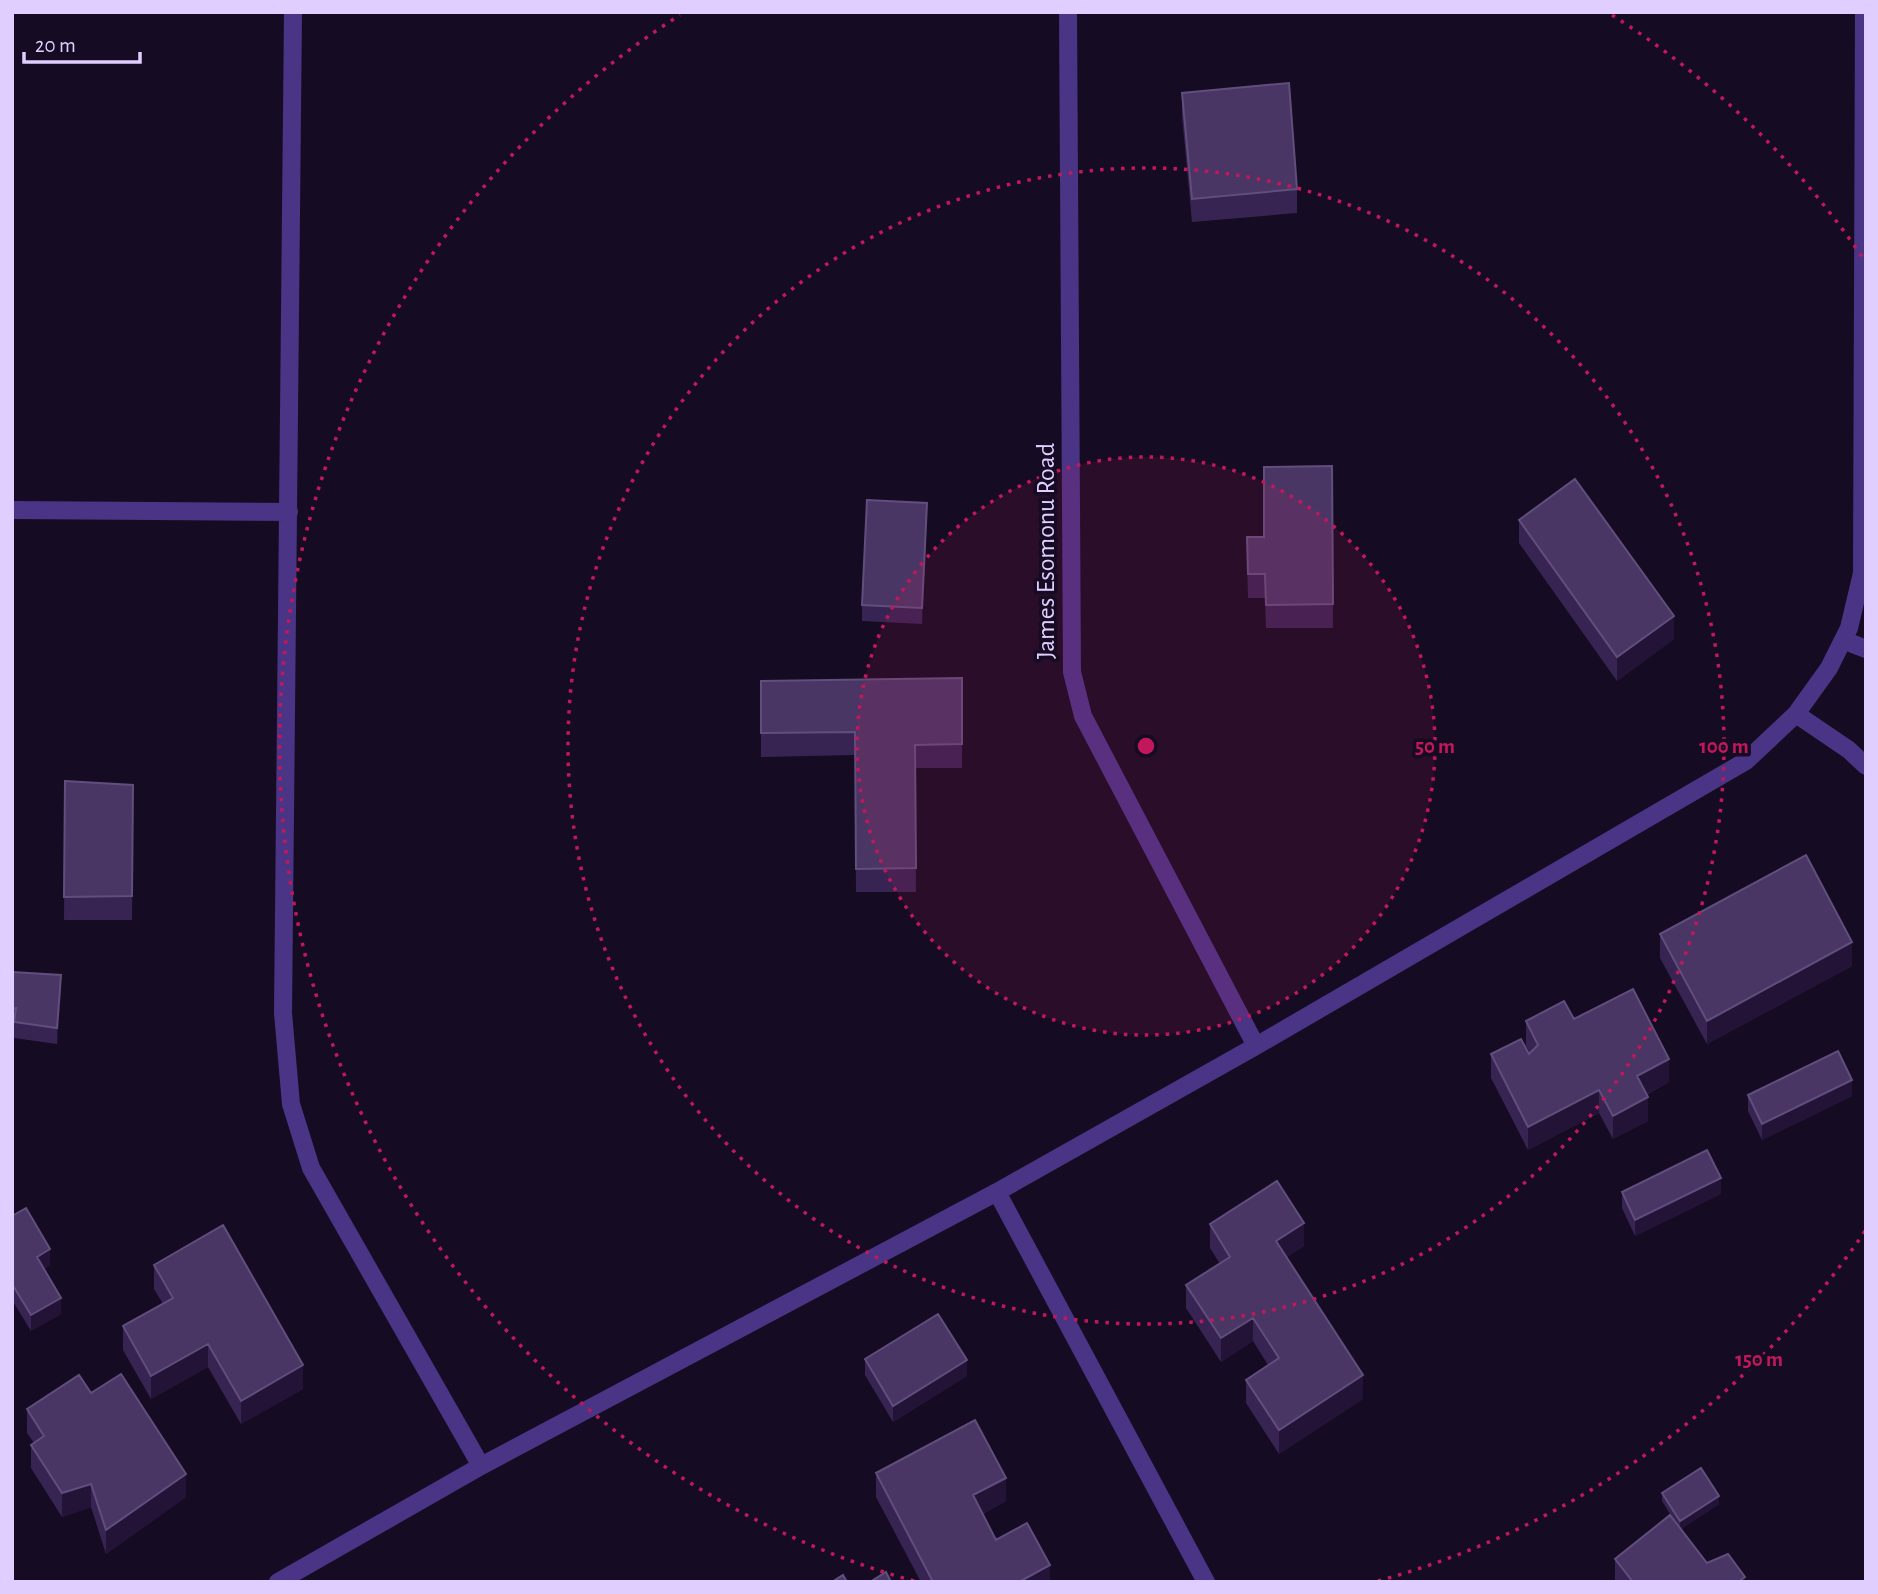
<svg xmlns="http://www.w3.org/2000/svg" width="1878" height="1594" viewBox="0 0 1878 1594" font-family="'Alegreya Sans',sans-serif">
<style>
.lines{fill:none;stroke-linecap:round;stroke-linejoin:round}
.minor{stroke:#4a3485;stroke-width:18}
.wall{fill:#382452}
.shaded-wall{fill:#221337}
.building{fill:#4a3665;stroke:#614e7d;stroke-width:2}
.ring{fill:none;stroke:#c2185b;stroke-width:3.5;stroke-dasharray:3.5 7}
.labels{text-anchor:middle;stroke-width:7;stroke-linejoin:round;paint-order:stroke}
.street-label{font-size:26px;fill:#dfceff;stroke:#150c23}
.centre{fill:#c2185b;stroke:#150c23;stroke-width:3.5}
.ring-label{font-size:21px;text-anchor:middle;font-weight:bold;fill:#c2185b;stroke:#150c23;stroke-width:7;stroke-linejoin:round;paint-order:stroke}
</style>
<rect width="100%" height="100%" fill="#150c23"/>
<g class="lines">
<path class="minor" d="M293,12L283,1013L291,1104L311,1168L481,1466
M1068,12L1072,672L1083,716L1256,1046
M12,510L289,512
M1843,640L1866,649
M1796,714L1849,750L1866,766
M997,1192L1206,1582
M278,1582L481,1466L997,1192L1256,1046L1746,761L1796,714L1829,668L1849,628L1862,573L1864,12"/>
</g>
<path class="wall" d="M1182,93L1297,189V213L1192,222L1182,116Z
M1332,466L1333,628H1266L1265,598H1248L1247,561L1264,537Z
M927,519L922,624L862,621V605Z
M1519,520L1674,639L1617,681L1519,543Z
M962,678V768H915L916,892H856L855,755L761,757V681Z
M65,781L133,785L132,920H64Z
M1660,934L1852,966L1707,1044L1660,958Z
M12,972L61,991L57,1044L14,1038V1025H12Z
M1574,1019L1669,1082L1646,1095L1648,1121L1613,1139L1599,1113L1528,1150L1491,1078V1054H1529L1530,1053L1526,1045V1021Z
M1748,1095L1852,1096L1762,1140L1748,1111Z
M1622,1192L1721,1194L1635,1236L1622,1208Z
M12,1216L50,1265L44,1269L61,1314L31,1331L12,1300Z
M1210,1224L1304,1246L1287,1257L1363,1399L1279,1454L1246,1403V1380L1268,1365L1253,1341L1221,1362L1186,1308V1285L1220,1264L1210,1248Z
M154,1265L303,1389L241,1424L208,1367L151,1399L123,1350V1326L163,1304L154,1289Z
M865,1359L967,1376L893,1422L865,1375Z
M91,1393L186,1497L106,1554L91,1507L62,1517L31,1468V1445L34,1443L27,1433V1409Z
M876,1473L1006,1501L983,1514L996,1540L1050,1582H921L876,1497Z
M1662,1493L1719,1504L1681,1529L1707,1563L1745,1582H1615V1559L1675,1522L1662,1501Z"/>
<path class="shaded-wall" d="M927,503V519L922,624V608Z
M1674,616V639L1617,681V657Z
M1852,942V966L1707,1044V1021Z
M61,975V991L57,1044V1028Z
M1669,1059V1082L1637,1099V1076Z
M1852,1080V1096L1762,1140V1124Z
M1599,1090V1113L1528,1150V1127Z
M1648,1097V1121L1613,1139V1116Z
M1721,1178V1194L1635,1236V1220Z
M1304,1223V1246L1276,1264V1241Z
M50,1249V1265L37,1274V1257Z
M61,1298V1314L31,1331V1315Z
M1253,1318V1341L1221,1362V1338Z
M208,1344V1367L151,1399V1376Z
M967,1360V1376L893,1422V1406Z
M303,1365V1389L241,1424V1401Z
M1363,1375V1399L1279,1454V1430Z
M186,1474V1497L106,1554V1530Z
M1006,1478V1501L973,1519V1495Z
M91,1484V1507L62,1517V1493Z
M1719,1496V1504L1680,1530V1521Z
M1050,1565V1582H1019Z"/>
<path class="building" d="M1289,83L1297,189L1192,199L1182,93Z
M1332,466L1333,604L1266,605L1265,574H1248L1247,537H1264V467Z
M1575,479L1674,616L1617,657L1519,520Z
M867,500L927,503L922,608L862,605Z
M962,678V744L915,745L916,868L856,869L855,732L761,733V681Z
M65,781L133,785L132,896L64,897Z
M1806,855L1852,942L1707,1021L1660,934Z
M12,972L61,975L57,1028L14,1022L16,1008L12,1009Z
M1633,989L1669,1059L1637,1076L1648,1097L1613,1116L1599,1090L1528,1127L1491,1054L1521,1039L1529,1054L1538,1045L1526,1021L1564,1001L1574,1019Z
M1838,1051L1852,1080L1762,1124L1748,1095Z
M1707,1150L1721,1178L1635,1220L1622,1192Z
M1277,1181L1304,1223L1276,1241L1363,1375L1279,1430L1246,1380L1279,1358L1253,1318L1221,1338L1186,1285L1230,1257L1210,1224Z
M26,1208L50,1249L37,1257L61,1298L31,1315L12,1284V1216Z
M223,1225L303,1365L241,1401L208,1344L151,1376L123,1326L173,1298L154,1265Z
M938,1314L967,1360L893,1406L865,1359Z
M121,1374L186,1474L106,1530L91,1484L62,1493L31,1445L44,1436L27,1409L79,1375L91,1393Z
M975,1420L1006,1478L973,1495L996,1540L1027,1523L1050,1565L1019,1582H933L876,1473Z
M1701,1468L1719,1496L1680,1521L1662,1493Z
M1670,1515L1707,1563L1728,1554L1745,1577L1738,1582H1633L1615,1559Z
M886,1572L891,1582H870Z
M843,1575L847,1582H832Z"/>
<circle cx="1146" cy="746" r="289" fill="#c2185b" fill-opacity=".12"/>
<g class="ring">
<circle cx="1146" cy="746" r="289"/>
<circle cx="1146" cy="746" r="578"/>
<path d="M1865 1231A867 867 0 0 1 1378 1581M914 1581A867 867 0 0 1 680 15M1612 15A867 867 0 0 1 1865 261"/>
</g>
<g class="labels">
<g class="street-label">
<text transform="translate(1045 551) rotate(-90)" y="9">James Esomonu Road</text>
</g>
</g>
<circle cx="1146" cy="746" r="10" class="centre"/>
<g class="ring-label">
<text x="1435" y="753">50 m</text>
<text x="1724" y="753">100 m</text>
<text x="1759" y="1366">150 m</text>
</g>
<rect width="1878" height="1594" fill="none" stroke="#dfceff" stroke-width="28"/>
<path d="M24 52v10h116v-10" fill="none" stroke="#dfceff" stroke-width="3.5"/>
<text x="35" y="52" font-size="21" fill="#dfceff" stroke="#150c23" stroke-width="5" paint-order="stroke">20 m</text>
</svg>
